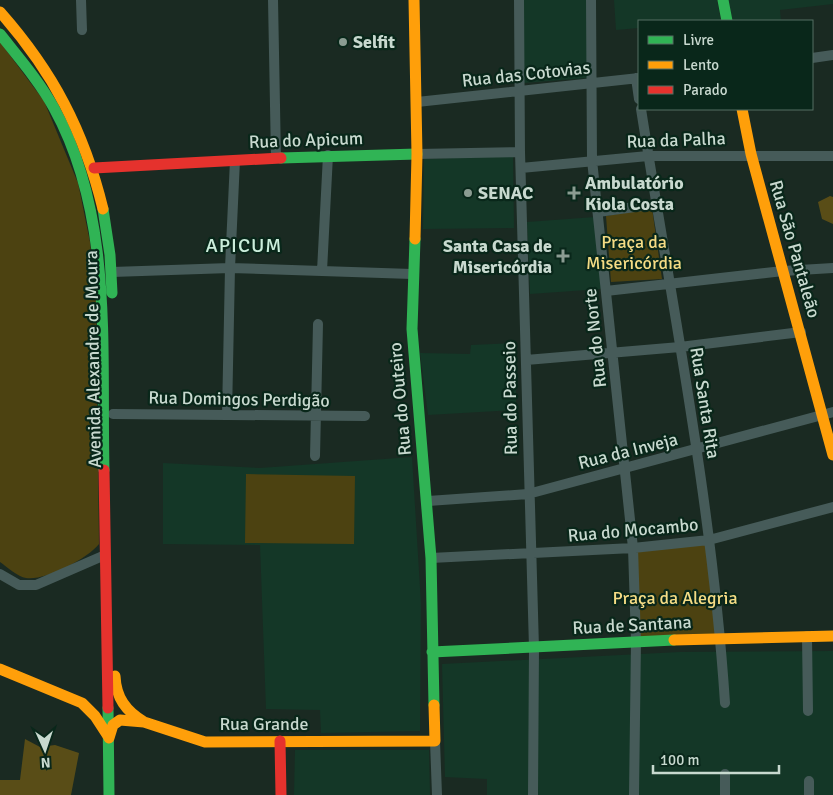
<svg xmlns="http://www.w3.org/2000/svg" width="833" height="795" viewBox="0 0 833 795" font-family="Signika,sans-serif">
<style>
.built{fill:#143727}
.green{fill:#4c4211}
.forest{fill:#594d17}
.lines{fill:none;stroke-linecap:round;stroke-linejoin:round}
.street{stroke:#465b59;stroke-width:10}
.fast{stroke:#30b455;stroke-width:11}
.slow{stroke:#ff9f0a;stroke-width:11}
.jam{stroke:#e5322d;stroke-width:11}
.poi-dot{fill:#8b9c92;stroke:#09271a;stroke-width:2}
.labels{text-anchor:middle;stroke-width:4.5;stroke-linejoin:round;paint-order:stroke}
.poi-label{font-size:18px;font-weight:bold;fill:#c8d9cf;stroke:#09271a;text-anchor:start}
.street-label{font-size:18px;fill:#c8d9cf;stroke:#09271a}
.park-label{font-size:18px;fill:#f5dc85;stroke:#09271a}
.quarter-label{font-size:20px;letter-spacing:1px;fill:#cbeddb;stroke:#09271a}
</style>
<rect width="100%" height="100%" fill="#1a2a22"/>
<path class="built" d="M523,0H587V78L523,83Z
M614,0H717L721,21H639V28L616,30Z
M726,0H833V4L780,10L781,21H729Z
M513,156L514,228L423,229L424,159Z
M595,217L601,289L530,294L527,222Z
M516,343V410L428,415L420,353L470,354L471,345Z
M412,457L421,604L420,731L321,733L320,710L266,709L260,545L163,544V463L260,468Z
M833,651V795H487V779L445,777L442,664L680,652Z
M295,750H429L430,795H294Z"/>
<path class="green" d="M0,42L44,101L78,183L90,242L96,301L99,544C87,559 45,581 26,578C18,577 7,567 0,562Z
M652,208L662,279L611,282L606,216Z
M246,474L355,476L354,544L245,543Z
M706,544L716,635L639,638L637,551Z"/>
<path class="forest" d="M830,196L833,197V224L822,219L818,202Z
M25,739L40,747L55,745L79,753L71,795H0V780H20Z"/>
<g class="lines">
<path class="street" d="M81,0L82,30
M273,0L276,158
M519,0L520,152L534,648L533,795
M591,0L592,160L633,548L636,641L634,795
M812,58L833,55
M636,78L639,99
M417,102L639,78
M641,109C672,306 712,503 725,703
M417,154L520,152
M521,168L648,156H833
M598,212L657,204
M322,271L328,155
M112,272L230,268L412,274
M606,291L783,271L833,268
M526,360L680,347L801,332
M113,414L365,416
M227,415L230,268L235,160
M315,456L318,324
M428,501L528,494L833,412
M431,558L633,548L709,540L833,507
M0,574L19,585H36L105,555
M807,636L808,711
M435,741L437,795
M809,781V795
M725,795V774"/>
<path class="fast" d="M723,0L727,21
M0,34C19,58 39,81 54,108C114,217 101,350 104,470
M281,158L417,154
M103,209L110,255L112,293
M415,239L412,329L431,558L434,705
M432,652L674,640
M108,708L109,795"/>
<path class="slow" d="M414,0L417,154L415,239
M0,12C53,72 84,131 103,209
M742,109L751,154L833,455
M674,640L833,636
M0,669L82,703L95,716L108,736
M115,676C116,698 126,711 144,722
M109,738L113,725L120,720L144,722L205,742L435,741L434,705"/>
<path class="jam" d="M94,168L281,158
M104,470L108,708
M280,741L281,795"/>
</g>
<g class="poi-dot">
<circle cx="343" cy="42" r="5"/>
<circle cx="468" cy="193" r="5"/>
<path d="M571.5 185.5h5v5h5v5h-5v5h-5v-5h-5v-5h5z"/>
<path d="M560.5 248.5h5v5h5v5h-5v5h-5v-5h-5v-5h5z"/>
</g>
<g class="labels">
<g class="poi-label">
<text x="353" y="48">Selfit</text>
<text x="585" y="189">Ambulatório<tspan x="585" dy="21">Kiola Costa</tspan></text>
<text x="478" y="199">SENAC</text>
<text x="552" y="252" text-anchor="end">Santa Casa de<tspan x="552" dy="21">Misericórdia</tspan></text>
</g>
<g class="street-label">
<text transform="translate(526 74) rotate(-6)" y="6">Rua das Cotovias</text>
<text transform="translate(306 140) rotate(-2)" y="6">Rua do Apicum</text>
<text transform="translate(676 140) rotate(-2)" y="6">Rua da Palha</text>
<text transform="translate(795 249) rotate(74)" y="6">Rua São Pantaleão</text>
<text transform="translate(595 338) rotate(-96)" y="6">Rua do Norte</text>
<text transform="translate(93 359) rotate(-91)" y="6">Avenida Alexandre de Moura</text>
<text transform="translate(510 398) rotate(-91)" y="6">Rua do Passeio</text>
<text transform="translate(239 399) rotate(1)" y="6">Rua Domingos Perdigão</text>
<text transform="translate(400 399) rotate(-95)" y="6">Rua do Outeiro</text>
<text transform="translate(705 403) rotate(81)" y="6">Rua Santa Rita</text>
<text transform="translate(628 451) rotate(-14)" y="6">Rua da Inveja</text>
<text transform="translate(633 530) rotate(-5)" y="6">Rua do Mocambo</text>
<text transform="translate(632 625) rotate(-3)" y="6">Rua de Santana</text>
<text x="264" y="730">Rua Grande</text>
</g>
<g class="park-label">
<text x="634" y="248">Praça da<tspan x="634" dy="21">Misericórdia</tspan></text>
<text x="675" y="604">Praça da Alegria</text>
</g>
<g class="quarter-label">
<text x="244" y="252">APICUM</text>
</g>
</g>
<rect x="638" y="20" width="175" height="90" fill="#09271a" stroke="#556e62"/>
<rect x="648" y="36" width="25" height="8" fill="#30b455" stroke="#556e62"/>
<text x="683" y="45" font-size="15" fill="#c8d9cf">Livre</text>
<rect x="648" y="61" width="25" height="8" fill="#ff9f0a" stroke="#556e62"/>
<text x="683" y="70" font-size="15" fill="#c8d9cf">Lento</text>
<rect x="648" y="86" width="25" height="8" fill="#e5322d" stroke="#556e62"/>
<text x="683" y="95" font-size="15" fill="#c8d9cf">Parado</text>
<g transform="translate(45 750) rotate(177)" stroke="#09271a" stroke-width="4" paint-order="stroke">
<path d="M0-4L9 19L0 12L-9 19Z" fill="#c8d9cf"/>
<text y="-8" font-size="14" font-weight="bold" text-anchor="middle" fill="#c8d9cf">N</text>
</g>
<path d="M653 765v8h126v-8" fill="none" stroke="#c8d9cf" stroke-width="2.5"/>
<text x="660" y="765" font-size="15" fill="#c8d9cf" stroke="#09271a" stroke-width="4" paint-order="stroke">100 m</text>
</svg>
